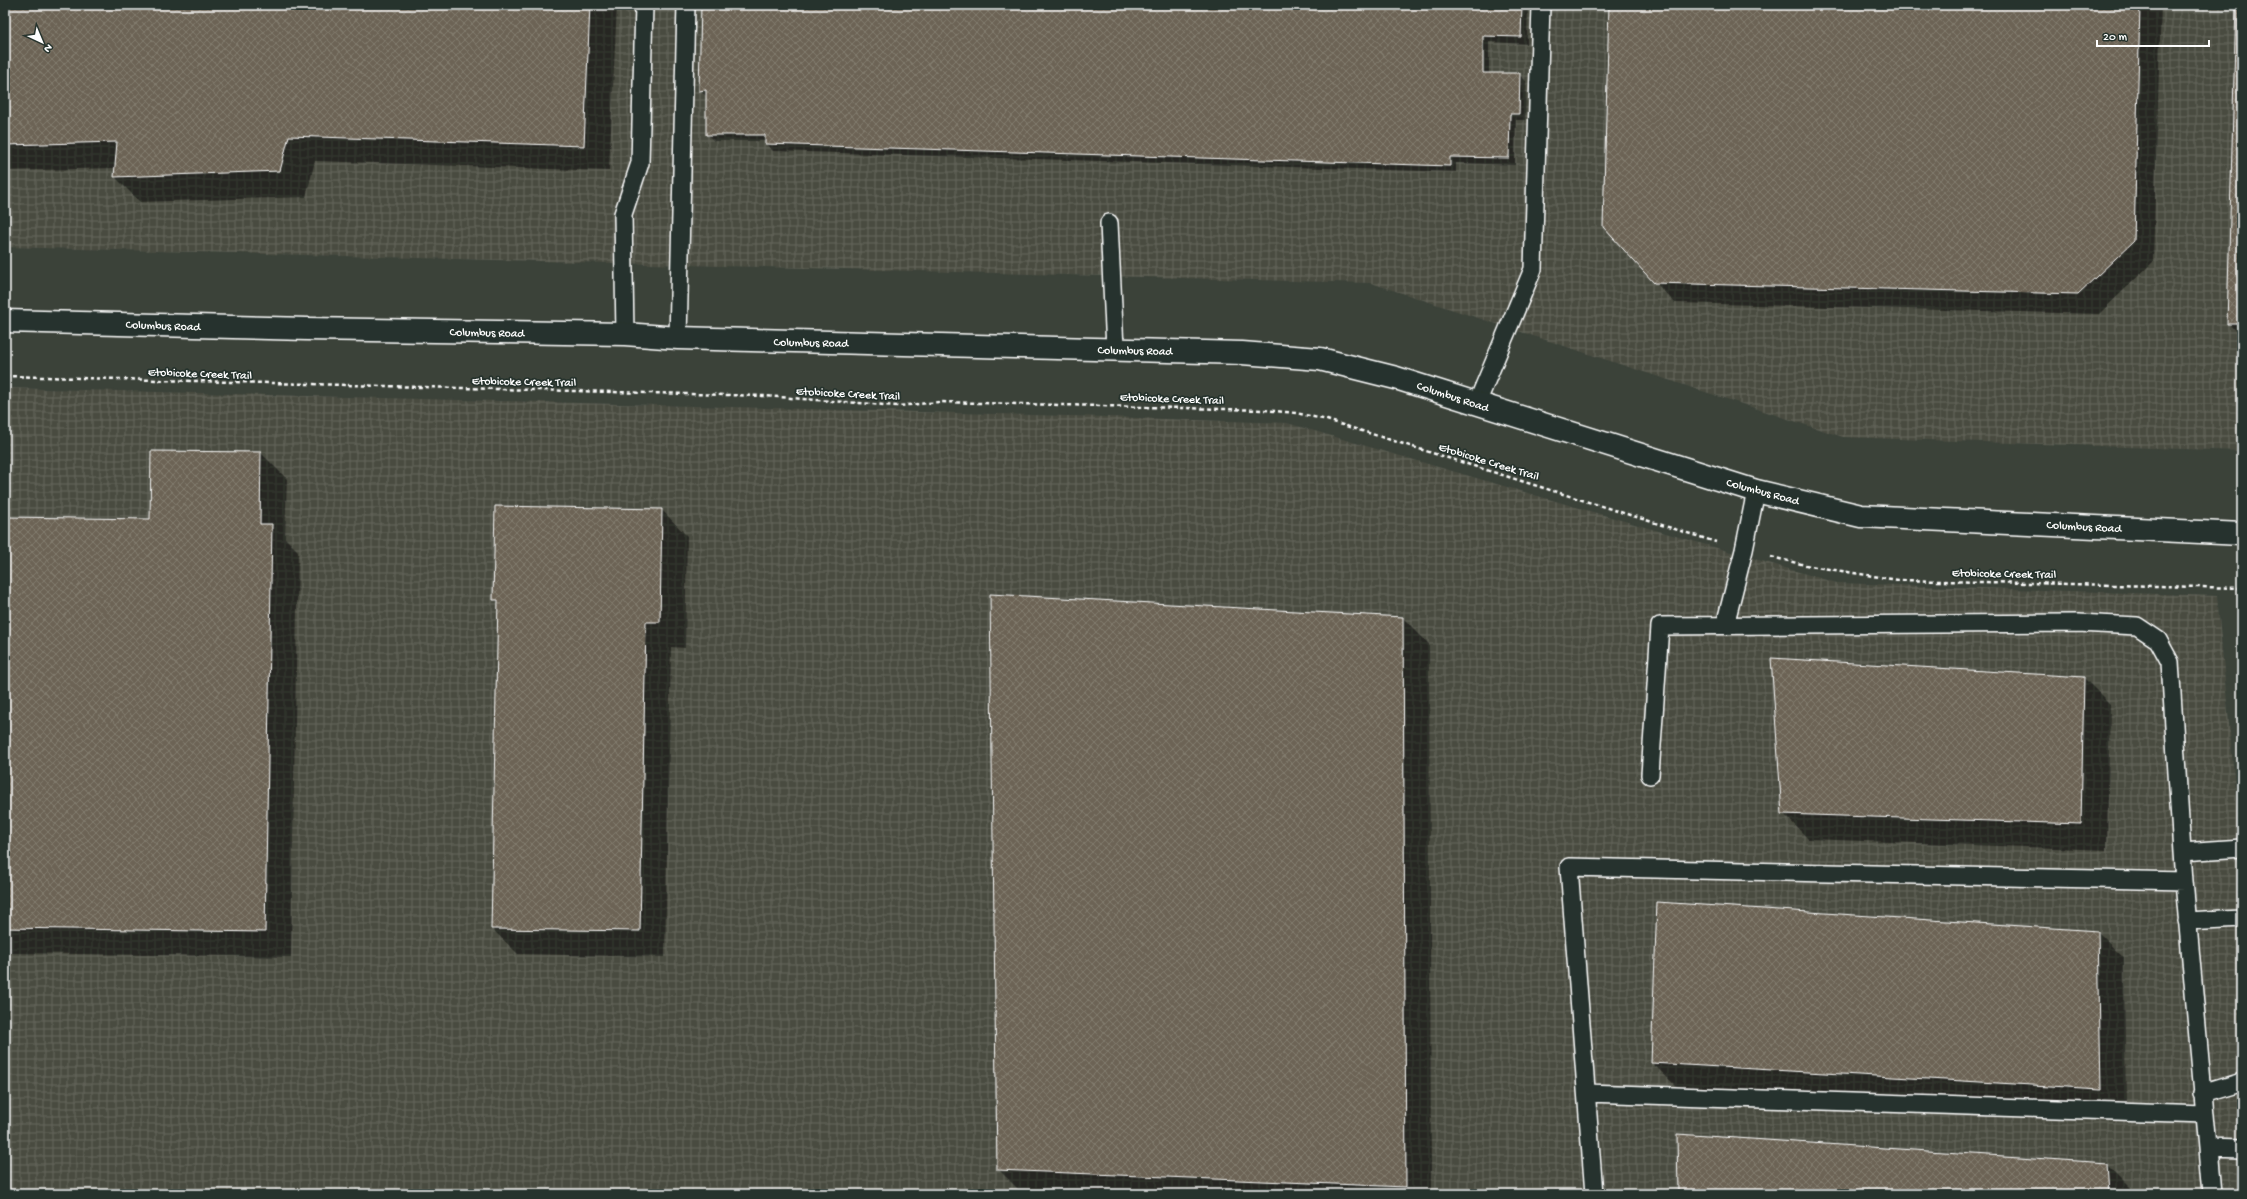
<svg xmlns="http://www.w3.org/2000/svg" width="2247" height="1199" viewBox="0 0 2247 1199" font-family="'Gochi Hand',sans-serif">
<style>
.industrial{fill:url(#industrial-grid)}
.shadow{fill:#0007}
.building{fill:url(#building-cross-hatch);stroke:#fff}
.lines{fill:none;stroke-linecap:round;stroke-linejoin:round}
.service-casing{stroke:#fff;stroke-width:20}
.minor-casing{stroke:#fff;stroke-width:25}
.path{stroke:#fff;stroke-width:2.5;stroke-dasharray:4 3;stroke-linecap:butt}
.service{stroke:#26332d;stroke-width:17}
.minor{stroke:#26332d;stroke-width:22}
.labels{text-anchor:middle;stroke-width:3.5;stroke-linejoin:round;paint-order:stroke}
.street-label{font-size:12px;fill:#fff;stroke:#26332d}
</style>
<defs>
<pattern id="industrial-grid" width="8" height="8" patternUnits="userSpaceOnUse"><rect width="8" height="8" fill="#4a4c41"/><path d="M0 4h8M4 0v8" fill="none" stroke="#65675e"/></pattern>
<pattern id="building-cross-hatch" width="8" height="8" patternUnits="userSpaceOnUse"><rect width="8" height="8" fill="#6c6455"/><path d="M0 0l8 8M0 8l8-8" fill="none" stroke="#827b6e"/></pattern>
</defs>
<rect width="100%" height="100%" fill="#3b4239"/>
<filter id="ink" filterUnits="userSpaceOnUse"><feTurbulence type="fractalNoise" baseFrequency=".025" numOctaves="2"/><feDisplacementMap in="SourceGraphic" scale="8" xChannelSelector="R" yChannelSelector="G"/><feConvolveMatrix kernelMatrix="1 2 1 2 8 2 1 2 1" color-interpolation-filters="sRGB"/></filter>
<g filter="url(#ink)">
<path class="industrial" d="M5,5H2242V451L1843,437L1371,283L5,247Z
M5,388L1107,417L1287,423L1837,583L2217,596L2242,861V1194H5Z"/>
<path class="shadow" d="M5,5H617L609,171L315,161L306,197L140,202L115,177V168L5,171Z
M702,5H1528L1527,44L1489,42V74H1519L1526,81L1525,120H1516L1515,165L1456,163V172L773,151L766,144V141H714L707,134V97L700,90Z
M1610,5H2161L2153,262L2099,314L1675,303L1655,282Z
M2237,5H2242V338L2228,323Z
M261,453L287,479L285,538L298,551L291,957L5,953V518L151,520Z
M662,510L687,536L685,648L671,647L665,957L518,954L492,929L499,603L494,599Z
M1403,618L1429,644L1431,1194H1023L998,1169Z
M2084,678L2110,704L2107,850L1808,839L1783,813Z
M2098,932L2124,957L2126,1115L1678,1088L1652,1063Z
M2107,1164L2133,1190V1194H1679Z"/>
<path class="building" d="M5,5H590L584,146L289,136L280,171L114,177L117,142L5,145Z
M701,5H1522L1521,37L1483,36V73H1520L1519,114H1510L1509,158L1450,157V166L765,144V135H706V90L699,91Z
M1609,5H2140L2134,241L2078,294L1654,283L1603,227Z
M2236,5H2242V324H2227Z
M151,451L261,452L260,524H272L265,932L5,928V517L150,519Z
M495,506L662,509L660,622H646L640,931L491,929L498,600H493Z
M990,594L1403,617L1406,1187L997,1170Z
M1771,658L2084,677L2081,824L1782,814Z
M1657,902L2098,931L2101,1089L1651,1063Z
M1677,1134L2107,1163L2109,1194H1678Z"/>
<g class="lines">
<defs>
<path id="service" d="M1109,223L1115,349
M625,334L623,214L640,163L644,5
M678,338L686,5
M1477,403L1533,269L1541,5
M1725,625L1744,550L1756,491
M1650,775L1660,626L2078,623L2137,626L2158,640L2170,662L2182,852
M2184,881L2182,852L2242,848
M2187,921L2242,918
M1587,1093L2204,1114
M2202,1093L2242,1081
M2208,1149L2242,1150
M1594,1194L1569,867L2184,881L2212,1194"/>
<path id="minor" d="M5,321L307,329L625,334L678,338L1242,353L1320,359L1396,378L1756,491L1861,516L2242,534"/>
</defs>
<use href="#service" class="service-casing"/>
<use href="#minor" class="minor-casing"/>
<path class="path" d="M5,376L764,396L898,406L939,402L1264,410L1296,413L1327,420L1716,542
M1771,557L1810,566L1898,580L2242,588"/>
<use href="#service" class="service"/>
<use href="#minor" class="minor"/>
</g>
</g>
<g class="labels">
<g class="street-label">
<text transform="translate(163 325) rotate(2)" y="4">Columbus Road</text>
<text transform="translate(487 332) rotate(1)" y="4">Columbus Road</text>
<text transform="translate(811 342) rotate(1)" y="4">Columbus Road</text>
<text transform="translate(1135 350) rotate(1)" y="4">Columbus Road</text>
<text transform="translate(200 373) rotate(2)" y="4">Etobicoke Creek Trail</text>
<text transform="translate(524 381) rotate(1)" y="4">Etobicoke Creek Trail</text>
<text transform="translate(848 393) rotate(3)" y="4">Etobicoke Creek Trail</text>
<text transform="translate(1453 396) rotate(18)" y="4">Columbus Road</text>
<text transform="translate(1172 398) rotate(2)" y="4">Etobicoke Creek Trail</text>
<text transform="translate(1489 461) rotate(17)" y="4">Etobicoke Creek Trail</text>
<text transform="translate(1763 491) rotate(15)" y="4">Columbus Road</text>
<text transform="translate(2084 526) rotate(3)" y="4">Columbus Road</text>
<text transform="translate(2004 573) rotate(1)" y="4">Etobicoke Creek Trail</text>
</g>
</g>
<rect width="2247" height="1199" fill="none" stroke="#26332d" stroke-width="20"/>
<rect x="10" y="10" width="2227" height="1179" fill="none" stroke="#fff" stroke-width="1.5" filter="url(#ink)"/>
<g transform="translate(42 42) rotate(136)" stroke="#26332d" stroke-width="3" paint-order="stroke">
<path d="M0-3L7 15L0 10L-7 15Z" fill="#ffffff"/>
<text y="-6" font-size="11" font-weight="bold" text-anchor="middle" fill="#ffffff">N</text>
</g>
<path d="M2097 40v6h112v-6" fill="none" stroke="#ffffff" stroke-width="2"/>
<text x="2103" y="40" font-size="12" fill="#ffffff" stroke="#26332d" stroke-width="3" paint-order="stroke">20 m</text>
</svg>
